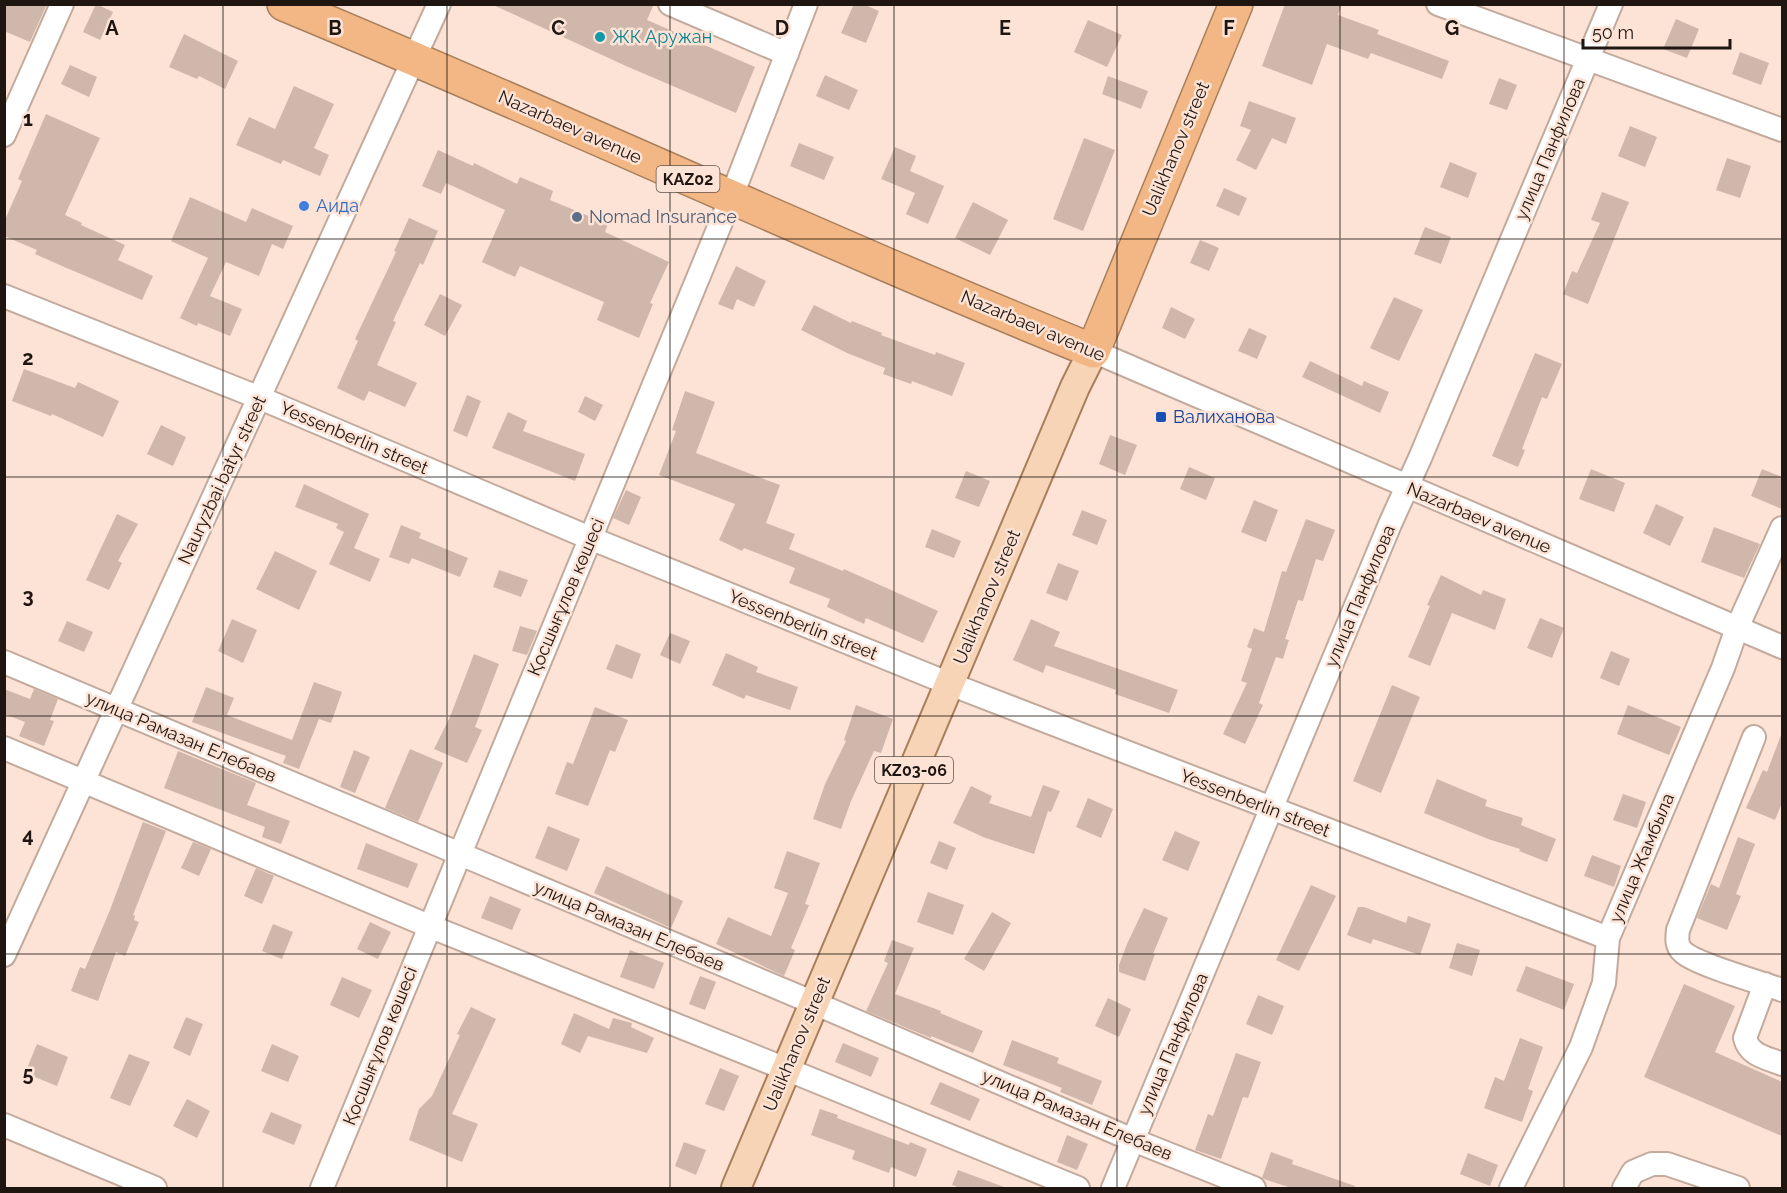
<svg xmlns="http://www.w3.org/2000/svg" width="1787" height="1193" viewBox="0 0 1787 1193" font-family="Raleway,sans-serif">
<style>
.building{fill:#d0b7ab}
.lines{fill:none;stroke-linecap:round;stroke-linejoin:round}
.minor-casing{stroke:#c2aa9d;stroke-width:26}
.major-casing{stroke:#a87f5c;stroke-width:32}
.highway-casing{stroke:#a87f5c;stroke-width:36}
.minor{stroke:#fff;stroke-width:22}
.major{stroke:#f7d4b5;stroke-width:28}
.highway{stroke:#f2b784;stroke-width:33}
.grid{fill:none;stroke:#1f1611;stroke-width:1.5;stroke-opacity:0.55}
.culture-dot{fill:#0f9aa8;stroke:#fde3d6;stroke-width:2}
.shop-dot{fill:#3f7fe0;stroke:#fde3d6;stroke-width:2}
.service-dot{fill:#5c6f8a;stroke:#fde3d6;stroke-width:2}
.transit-dot{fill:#1a4fb4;stroke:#fde3d6;stroke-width:2}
.labels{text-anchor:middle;stroke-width:5;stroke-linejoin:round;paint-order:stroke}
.shield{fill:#fde3d6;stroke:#62544c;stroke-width:1.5}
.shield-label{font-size:16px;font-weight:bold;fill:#1f1611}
.culture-label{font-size:18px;fill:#0d838f;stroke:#fde3d6;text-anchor:start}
.street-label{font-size:18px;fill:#1f1611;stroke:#fde3d6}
.shop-label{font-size:18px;fill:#366cbe;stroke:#fde3d6;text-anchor:start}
.service-label{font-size:18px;fill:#4e5e75;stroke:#fde3d6;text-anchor:start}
.transit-label{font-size:18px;fill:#164399;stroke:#fde3d6;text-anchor:start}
.grid-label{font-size:20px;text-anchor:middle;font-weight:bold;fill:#1f1611;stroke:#fde3d6;stroke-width:5;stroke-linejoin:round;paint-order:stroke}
</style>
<rect width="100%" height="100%" fill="#fde3d6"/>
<path class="building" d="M4,4H47L30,42L4,31Z
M96,4L113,12L100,40L83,32Z
M491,4H654L647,20L755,67L736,113L626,66Z
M854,4H863L879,11L866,43L841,33Z
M1285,4H1342L1338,15L1379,30L1377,34L1449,61L1442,79L1371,53L1368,59L1327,44L1312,85L1262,66Z
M1676,19L1699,29L1687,58L1663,49Z
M1088,20L1122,35L1107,67L1074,52Z
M184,34L238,61L225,89L199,76L197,79L169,67Z
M1740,52L1769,63L1761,85L1732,74Z
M70,65L97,77L89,97L61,84Z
M825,75L858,90L849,110L816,96Z
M1108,76L1148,91L1141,109L1102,94Z
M1499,78L1517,85L1507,110L1489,104Z
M294,86L334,104L314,148L329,155L320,176L283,160L281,164L236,145L249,117L275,129Z
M1249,101L1296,118L1286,144L1272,138L1256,170L1236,160L1251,130L1240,126Z
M46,114L100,138L65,215L82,223L81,225L125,245L118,260L153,276L142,300L62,266L35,254L37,250L4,236V222L22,181L18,179Z
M1630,126L1657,137L1645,167L1618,156Z
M1084,138L1115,150L1083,231L1053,219Z
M799,143L834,157L824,180L790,166Z
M895,147L916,156L910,171L944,186L928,224L906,214L915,193L881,179Z
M438,150L473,166L474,163L517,184L520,177L553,191L550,200L608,224L605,232L669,262L650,303L653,304L639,338L597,320L604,302L520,266L515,277L482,262L505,210L446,183L441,194L422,186Z
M1727,158L1751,166L1740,198L1716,190Z
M1450,162L1477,173L1468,198L1440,187Z
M1224,188L1247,198L1239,216L1216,206Z
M1602,192L1629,202L1588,304L1563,294L1572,271L1577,273L1600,223L1591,220Z
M190,197L246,222L252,208L293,226L283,249L272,244L259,276L226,262L210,296L242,309L230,336L198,323L197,326L180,318L208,258L171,241Z
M973,202L1008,220L990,255L955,238Z
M409,218L438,231L423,265L420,263L393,321L396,322L377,365L417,383L405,407L369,391L364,401L337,388L358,341L355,339L396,252L394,251Z
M1425,227L1451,237L1441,264L1414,254Z
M1200,240L1219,248L1209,271L1190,263Z
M736,266L766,281L754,307L737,299L733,310L718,304Z
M440,294L462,305L445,336L424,325Z
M1394,297L1423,310L1399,361L1370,348Z
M814,305L851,323L852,321L882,333L881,335L935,355L936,352L965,363L952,396L912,381L911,384L883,374L885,368L847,353L801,330Z
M1171,307L1195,319L1185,339L1162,328Z
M1249,328L1267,336L1257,359L1238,351Z
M1535,353L1562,364L1547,399L1542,397L1522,449L1525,450L1518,467L1492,456Z
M1310,361L1362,386L1364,381L1389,392L1380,413L1302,377Z
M24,369L75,388L78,382L119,401L103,437L52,414L51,416L12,401Z
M685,391L715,402L696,453L780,485L766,523L795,534L789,549L843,571L844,569L938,611L923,643L866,618L864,624L827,607L830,599L789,583L795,568L744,548L742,551L719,540L735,504L659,475L676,431L672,430Z
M467,395L481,401L467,437L453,431Z
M585,396L603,405L595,421L578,412Z
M508,412L527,421L523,431L585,454L575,481L492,448Z
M161,425L186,437L173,466L147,454Z
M1110,435L1137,445L1125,475L1099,464Z
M1189,467L1215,478L1206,500L1180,489Z
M1591,469L1625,483L1614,512L1579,499Z
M1762,469L1782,477V509L1751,496Z
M966,471L990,481L979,507L955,498Z
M304,484L369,514L354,548L380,559L370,582L329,564L344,532L336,528L338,524L295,507Z
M626,490L641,497L629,525L613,518Z
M1254,500L1278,510L1266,542L1241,532Z
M1656,504L1684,517L1670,546L1643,533Z
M1082,510L1107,520L1097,545L1072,535Z
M117,514L138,524L118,561L122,563L109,590L86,580Z
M1306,519L1335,530L1323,561L1316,559L1303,601L1298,600L1285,639L1289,640L1283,659L1276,657L1259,703L1263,705L1245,744L1223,734L1247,683L1241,681L1252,649L1247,647L1254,628L1264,632L1282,571L1286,572Z
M401,525L421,533L419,538L468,558L460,577L412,558L409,564L389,557Z
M1714,527L1760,544L1744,578L1701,562Z
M932,529L961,541L954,558L925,547Z
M275,551L317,571L299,610L256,589Z
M1058,563L1079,571L1067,601L1046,593Z
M499,570L528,580L521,597L493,587Z
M1441,575L1481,595L1483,590L1506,599L1495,630L1452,613L1430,666L1408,657L1430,606L1427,605Z
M1540,618L1564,628L1552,658L1527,648Z
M232,619L257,630L243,663L218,651Z
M1031,619L1060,632L1054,646L1178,690L1169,713L1115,694L1116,690L1046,665L1043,673L1013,660Z
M67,621L93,632L84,652L58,641Z
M520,626L537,631L527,655L512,651Z
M670,633L690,641L680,664L660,655Z
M616,644L641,654L632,679L606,669Z
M1611,651L1630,659L1619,686L1600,678Z
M726,653L758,667L756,672L798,687L790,710L746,695L744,699L712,685Z
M474,654L499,664L475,727L482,730L467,763L434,749L450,717Z
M314,682L342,692L331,723L319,719L299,769L283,763L286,756L192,722L206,687L234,698L227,715L292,740Z
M1392,685L1420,697L1381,793L1353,781Z
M4,689L30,699L34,689L58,699L50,720L54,721L44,746L19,736L25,722L4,714Z
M856,705L893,719L881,753L874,751L851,801L841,829L813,819L825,784L846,741L844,740Z
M1628,705L1681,727L1669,755L1617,734Z
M595,707L628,720L615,752L610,750L588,806L555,794L567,762L573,764Z
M1781,735L1782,736V803L1775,820L1746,808L1763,770L1767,772Z
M410,749L443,763L418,822L385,808Z
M354,750L370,757L355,793L340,787Z
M178,751L256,783L247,805L290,821L281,844L262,837L265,827L164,788Z
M1437,779L1487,800L1485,806L1523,818L1521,825L1556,839L1547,862L1519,851L1520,849L1488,839L1424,813Z
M1043,785L1060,791L1051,812L1048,811L1034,854L983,837L953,823L971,786L992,796L989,803L1031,817Z
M1623,794L1646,802L1637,828L1613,820Z
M1088,798L1113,809L1101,838L1076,827Z
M143,822L166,831L133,915L135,916L134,920L139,922L125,956L116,952L98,1001L71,991L80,967L85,969L110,910Z
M548,826L580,839L567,871L535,858Z
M1175,831L1200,842L1188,871L1162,860Z
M1738,837L1755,844L1736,894L1741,896L1727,930L1697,918L1711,884L1719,888Z
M939,841L956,848L947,870L930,863Z
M193,842L211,849L199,876L181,868Z
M366,843L418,864L408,888L357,869Z
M787,851L820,863L805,904L809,905L791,948L795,950L784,976L716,944L728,917L771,936L788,893L774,888Z
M1592,855L1621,866L1614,887L1584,876Z
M606,866L683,901L671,928L594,893Z
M256,868L274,876L262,904L244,896Z
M1311,885L1336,896L1299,971L1276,960Z
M928,892L964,905L953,935L917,922Z
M490,896L521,909L512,930L481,918Z
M1358,907H1364L1406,923L1408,916L1431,924L1420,955L1373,939L1371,944L1347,935Z
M1144,908L1168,918L1153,954H1155L1145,981L1119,972V965L1127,944Z
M992,912L1011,923L984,971L964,959Z
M370,922L391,932L378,959L357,949Z
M273,924L293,932L282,959L262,951Z
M892,940L914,948L895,994L941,1011L940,1013L983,1031L973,1053L931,1036V1038L866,1011L888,963L884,961Z
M1457,943L1480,950L1472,976L1449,968Z
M630,950L664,963L654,989L620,977Z
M1526,966L1574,984L1564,1010L1516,991Z
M700,976L716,982L705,1010L689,1004Z
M342,977L372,990L359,1018L330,1005Z
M1684,984L1735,1006L1715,1052L1782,1082V1136L1644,1077Z
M1258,995L1284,1006L1272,1035L1246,1024Z
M1108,998L1131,1009L1119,1037L1095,1026Z
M471,1007L496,1019L452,1114L478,1124L462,1162L409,1140L419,1109L432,1096L460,1035L457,1034Z
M574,1013L609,1029L613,1018L632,1023L631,1027L654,1038L647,1053L588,1036L580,1053L561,1044Z
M186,1017L203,1024L190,1056L173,1048Z
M1520,1038L1543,1047L1528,1089L1533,1091L1522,1122L1484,1108L1495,1077L1504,1081Z
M1012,1040L1059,1058L1057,1063L1102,1081L1092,1105L1060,1092L1062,1088L1003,1065Z
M843,1043L879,1058L871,1077L835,1062Z
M37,1044L68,1057L57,1086L25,1073Z
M272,1044L299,1056L288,1082L261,1071Z
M1236,1053L1261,1062L1248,1098L1243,1097L1221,1159L1195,1150L1208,1114L1213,1116Z
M129,1054L150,1062L130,1106L110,1098Z
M720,1068L739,1076L724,1111L705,1104Z
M940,1082L980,1099L970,1121L930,1104Z
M187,1099L210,1111L197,1138L173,1126Z
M820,1109L838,1115L837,1118L909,1145L910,1142L927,1149L916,1177L891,1167L889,1173L852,1159L855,1151L811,1135Z
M271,1112L302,1125L294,1145L262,1132Z
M1067,1135L1088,1144L1077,1170L1057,1162Z
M684,1142L706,1150L696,1175L675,1166Z
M1271,1152L1293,1160L1292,1164L1355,1186L1354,1188H1291L1264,1179L1262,1178Z
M1468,1153L1498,1165L1490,1186L1460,1174Z
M958,1170L1004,1187L1003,1188H960L952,1185Z"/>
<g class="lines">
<defs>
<path id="minor" d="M670,4L787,54
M1438,4L1782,130
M4,135L62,4
M4,296L260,398L590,538L950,684L1608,938
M1093,351L1782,647
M4,662L814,1003L1133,1140L1254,1188
M1754,737L1678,930C1677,938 1676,946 1683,952C1695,964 1762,983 1782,990
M4,748L429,926L786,1069L1078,1188
M4,955L439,4
M1765,984L1745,1038C1749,1056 1768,1058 1782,1064
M4,1125L155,1188
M322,1188L731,198L806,4
M1113,1188L1390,524L1420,458L1611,4
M1511,1188L1581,1047L1604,983L1608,938L1723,668L1737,628L1782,528
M1624,1188L1633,1172L1652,1164H1667L1738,1188"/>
<path id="major" d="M736,1188L1075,387L1093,351"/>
<path id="highway" d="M284,4C555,116 821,241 1093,351L1236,4"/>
</defs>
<use href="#minor" class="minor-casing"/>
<use href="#major" class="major-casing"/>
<use href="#highway" class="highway-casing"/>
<use href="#minor" class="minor"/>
<use href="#major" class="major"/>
<use href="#highway" class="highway"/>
</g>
<path class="grid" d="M223,4V1188M447,4V1188M670,4V1188M894,4V1188M1117,4V1188M1340,4V1188M1564,4V1188M4,239H1782M4,477H1782M4,716H1782M4,954H1782"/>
<circle class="culture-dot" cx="600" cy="37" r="6"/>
<circle class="shop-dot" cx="304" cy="206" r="6"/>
<circle class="service-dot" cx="577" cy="217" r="6"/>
<rect class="transit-dot" x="1155" y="411" width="12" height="12" rx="3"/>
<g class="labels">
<g class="shield">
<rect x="656.5" y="166" width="63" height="26" rx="4.5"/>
<rect x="875" y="757" width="78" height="26" rx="4.5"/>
</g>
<g class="shield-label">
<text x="688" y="185">KАZ02</text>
<text x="914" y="776">KZ03-06</text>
</g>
<g class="culture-label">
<text x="612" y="43">ЖК Аружан</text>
</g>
<g class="street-label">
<text transform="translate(570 127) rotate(24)" y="6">Nazarbaev avenue</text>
<text transform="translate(1176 149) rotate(-67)" y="6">Ualikhanov street</text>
<text transform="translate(1550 149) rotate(-67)" y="6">улица Панфилова</text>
<text transform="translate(1033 326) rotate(23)" y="6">Nazarbaev avenue</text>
<text transform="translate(354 438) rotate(23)" y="6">Yessenberlin street</text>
<text transform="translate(222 480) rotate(-65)" y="6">Nauryzbai batyr street</text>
<text transform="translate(1479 518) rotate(23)" y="6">Nazarbaev avenue</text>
<text transform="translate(1360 596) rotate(-67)" y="6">улица Панфилова</text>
<text transform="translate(566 597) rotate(-67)" y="6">Қосшығұлов көшесі</text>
<text transform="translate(987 597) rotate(-67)" y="6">Ualikhanov street</text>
<text transform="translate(803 625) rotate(22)" y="6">Yessenberlin street</text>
<text transform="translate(181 737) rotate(23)" y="6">улица Рамазан Елебаев</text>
<text transform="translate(1255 803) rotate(21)" y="6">Yessenberlin street</text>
<text transform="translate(1642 858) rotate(-67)" y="6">улица Жамбыла</text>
<text transform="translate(629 926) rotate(23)" y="6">улица Рамазан Елебаев</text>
<text transform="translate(797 1044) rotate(-67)" y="6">Ualikhanov street</text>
<text transform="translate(1173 1044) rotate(-67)" y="6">улица Панфилова</text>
<text transform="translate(380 1046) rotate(-68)" y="6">Қосшығұлов көшесі</text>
<text transform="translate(1077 1115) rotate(23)" y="6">улица Рамазан Елебаев</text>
</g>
<g class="shop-label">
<text x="316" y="212">Аида</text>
</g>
<g class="service-label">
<text x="589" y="223">Nomad Insurance</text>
</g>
<g class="transit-label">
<text x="1173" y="423">Валиханова</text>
</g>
</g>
<g class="grid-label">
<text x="112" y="35">A</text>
<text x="335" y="35">B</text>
<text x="558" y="35">C</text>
<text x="782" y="35">D</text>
<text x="1005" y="35">E</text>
<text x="1229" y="35">F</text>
<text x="1452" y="35">G</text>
<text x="28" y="126">1</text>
<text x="28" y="365">2</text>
<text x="28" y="603">3</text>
<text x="28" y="842">4</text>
<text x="28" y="1081">5</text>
</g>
<rect width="1787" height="1193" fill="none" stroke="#1f1611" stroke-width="12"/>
<path d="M1583 39v9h147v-9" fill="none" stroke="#1f1611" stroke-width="3"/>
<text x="1592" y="39" font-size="18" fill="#1f1611" stroke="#fde3d6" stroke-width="4.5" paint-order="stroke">50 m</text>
</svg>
